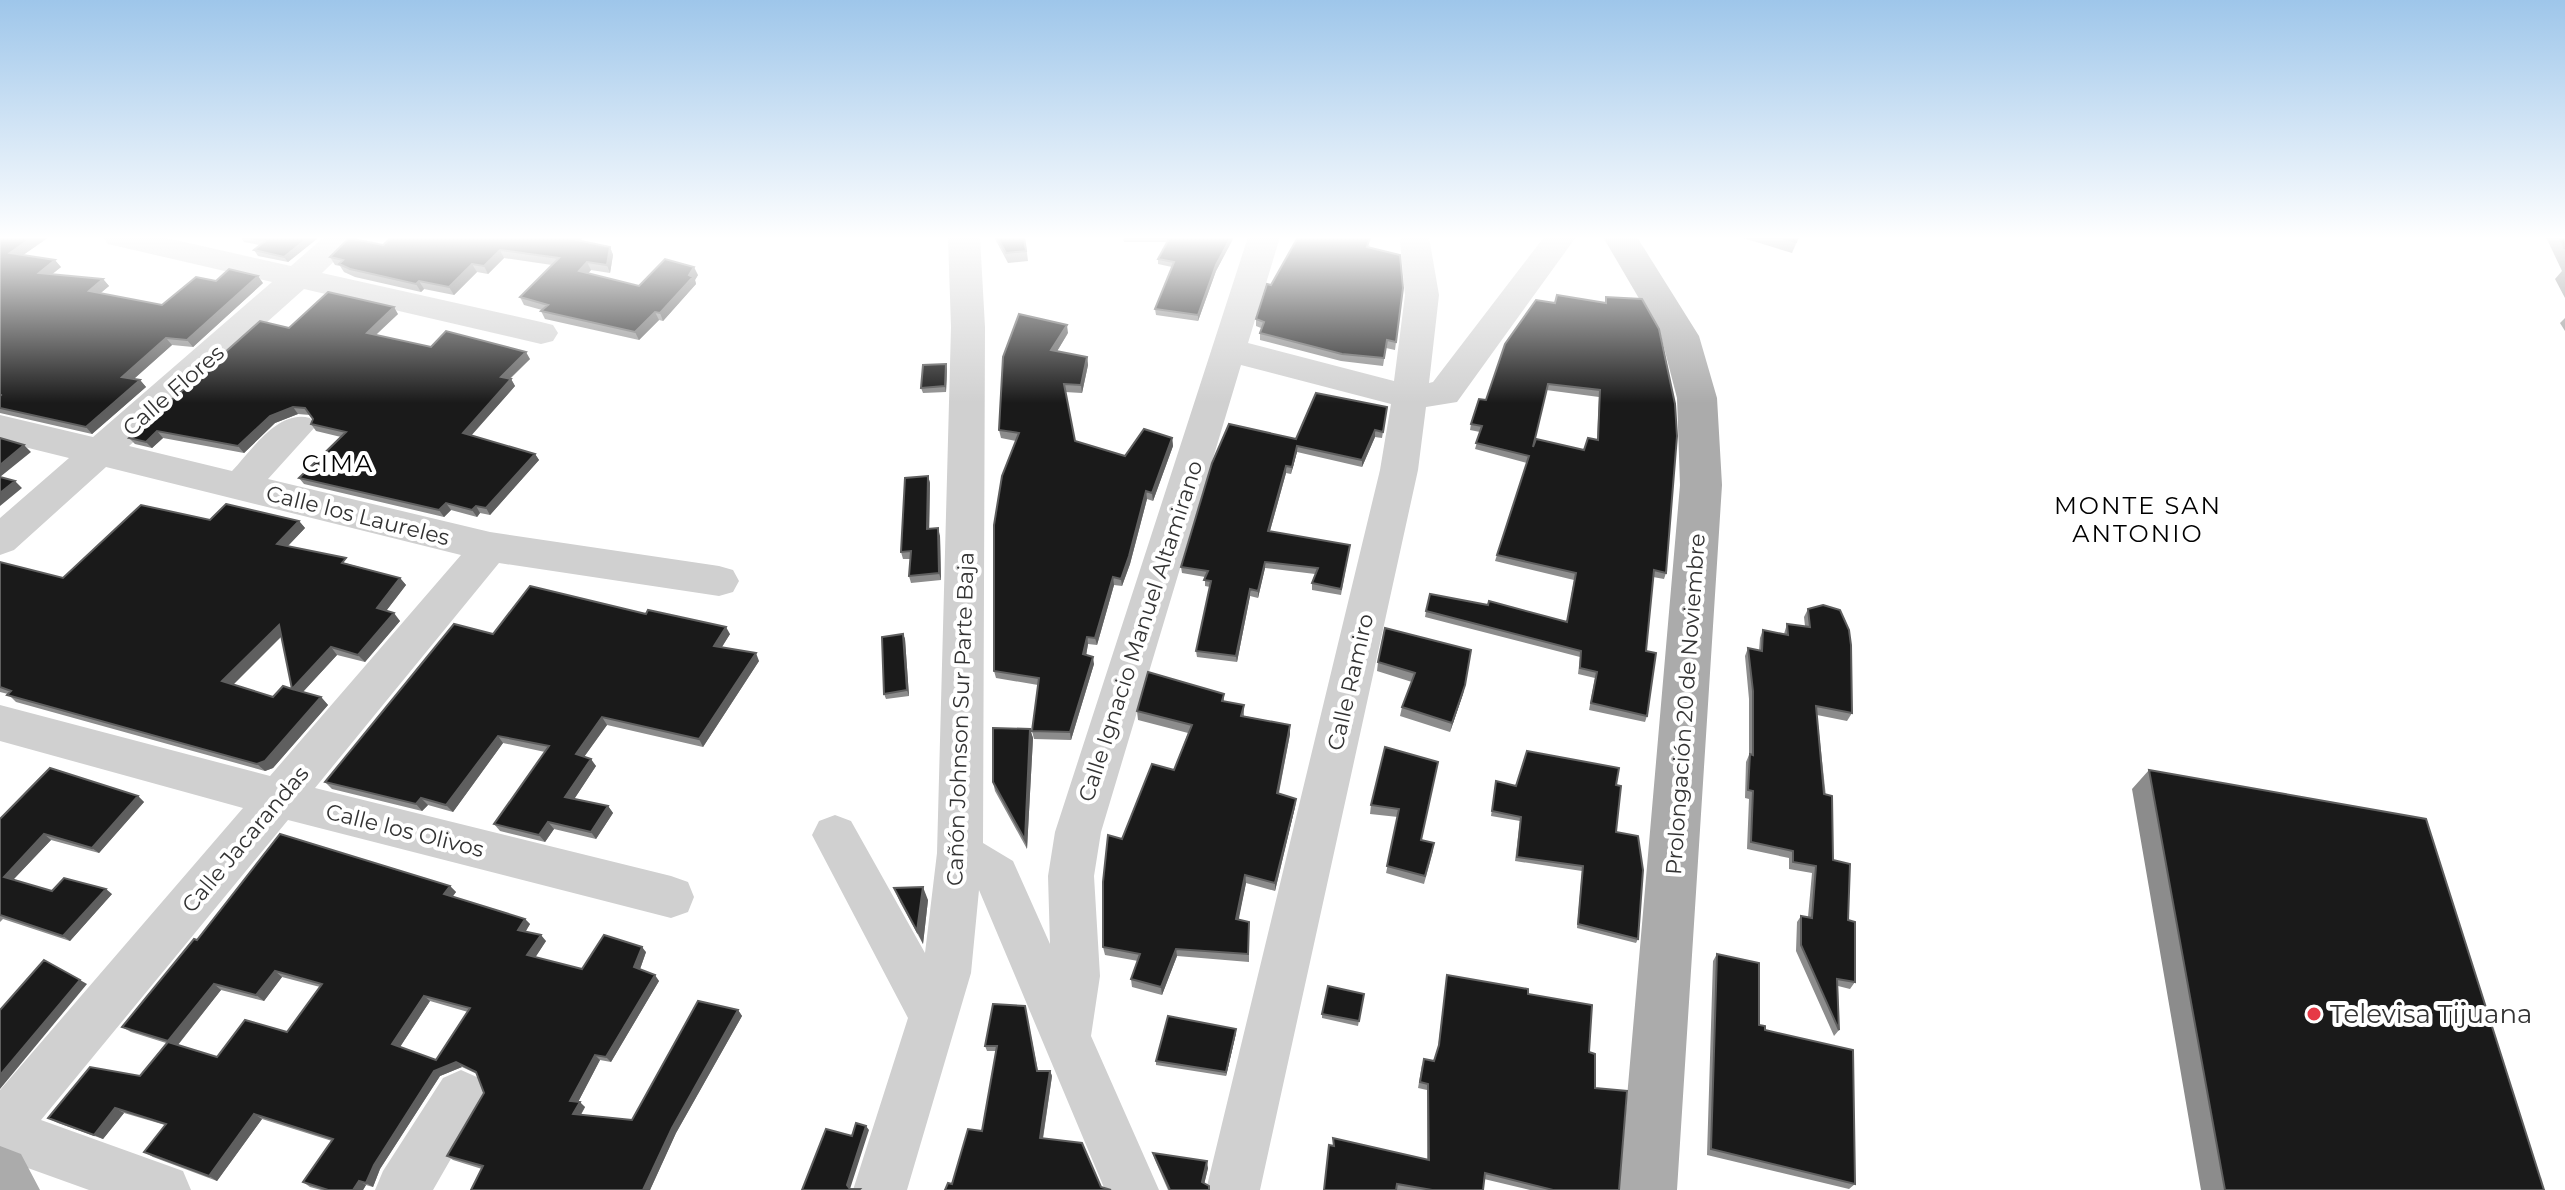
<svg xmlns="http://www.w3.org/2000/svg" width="2565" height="1190" viewBox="0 0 2565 1190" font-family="Montserrat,sans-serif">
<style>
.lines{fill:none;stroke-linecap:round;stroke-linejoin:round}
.minor{fill:#d0d0d0;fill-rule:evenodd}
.major{fill:#ababab;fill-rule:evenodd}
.wall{fill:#8c8c8c;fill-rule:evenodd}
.shaded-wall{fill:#5f5f5f}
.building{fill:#1a1a1a;stroke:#5f5f5f;stroke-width:2;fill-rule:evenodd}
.poi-dot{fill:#e63946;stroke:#fff;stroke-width:3}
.labels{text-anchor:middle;stroke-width:8;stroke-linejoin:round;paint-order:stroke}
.street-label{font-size:22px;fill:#333;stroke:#fff}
.neighbourhood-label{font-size:24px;letter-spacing:2px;fill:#000;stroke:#fff}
.near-poi-label{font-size:26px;fill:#333;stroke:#fff;text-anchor:start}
</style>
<rect width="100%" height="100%" fill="#fff"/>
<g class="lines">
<path class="minor" d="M103,237H162L291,266L324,237H359L322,273L541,322L553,325L558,333L553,341L541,344L304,289L129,446L232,471C252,450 278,409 310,418L315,427L268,479L490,532L719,566L733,570L739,581L733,592L719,596L499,563L315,788L671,876L688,882L694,897L688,912L671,918L288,820L41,1120L183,1171L191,1190H89L0,1158V1090L243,808L0,741V705L270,776L461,555L106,467L14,550L0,555V518L69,458L0,441V415L93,437L272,282L108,244Z
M948,237H980L985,327L983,843L1013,861L1050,944L1048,876L1055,832L1248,237H1280L1248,343L1394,381L1405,295L1400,241L1403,237H1429L1439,295L1429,383L1433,382L1544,237H1576L1457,402L1426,407L1418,470L1260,1190H1206L1380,470L1391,404L1241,365L1101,832L1094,876L1100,976L1091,1036L1159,1190H1105L979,890L971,973L907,1190H853L908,1018L812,835L819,821L835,815L851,821L925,953L937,853L951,327Z
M461,1070L479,1078L487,1096L433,1190H375L383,1171L443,1078Z"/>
<path class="major" d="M1603,237H1637L1699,336L1717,398L1722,485L1677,1190H1619L1680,485L1677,398L1661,336Z
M0,1146L21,1154L40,1190H0Z"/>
</g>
<path class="wall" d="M0,237H49L23,255L61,267L52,274L103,279L109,286L100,293L162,305L216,281L263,283L193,347L172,345L134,379L140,380L146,387L92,434L0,413Z
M241,237L318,238L288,262L258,256L254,250L260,245L244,242Z
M392,237H583L580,241L610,247L613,255L610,273L591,270L588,273L639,286L698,275L695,280L696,284L663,321L659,320L639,340L545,319L541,311L542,310L524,305L520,297L552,265L504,258L488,274L477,272L454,295L424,289L421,292L355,277L344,272L340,266L335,265L330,257L383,245Z
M994,237H1025L1028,261L1008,263Z
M1123,237H1234L1216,271L1198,321L1156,315L1155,309L1172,267L1158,264V259L1167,242H1124Z
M1740,237H1799L1792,253Z
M2546,237H2565V298L2555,279L2562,271Z
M1370,245L1369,248L1403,288L1395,350L1386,348L1383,366L1341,361L1260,340V333L1261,328L1256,326V319L1271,285Z
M1606,297L1666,573L1664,579L1653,577L1646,651L1647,716L1645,722L1589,710L1595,678L1578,674L1580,657L1425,617L1426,611L1567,621L1574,580L1495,561L1527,463L1475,449L1480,432L1470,430L1471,424L1486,400L1555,303H1605ZM1546,390L1599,397L1597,440L1584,450L1534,445Z
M398,314L376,335L431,347L530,359L510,379H511L515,386L471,436L535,454L539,460L490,515L480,513L477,517L451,510L444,517L304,484L299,478L341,437L316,431L311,424L313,419L310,415L298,414L275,423L244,453L163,438L152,448L135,444L129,438L289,328Z
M2565,318V331L2560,323Z
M1068,333L1057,351L1087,357L1088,365L1082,393L1065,392L1075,441L1125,456L1172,438L1173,446L1153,501L1147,499L1130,564L1122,586L1114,585L1097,645L1088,644L1086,655L1094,664L1071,740L1034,739L1032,731L1038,685L996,678L994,671L1016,441L1001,438L999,430Z
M946,364L947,369L946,392L923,393L921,388Z
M1386,414L1382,438L1375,437L1362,467L1297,452L1291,474L1286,473L1270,531L1350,545L1341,595L1312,590V583L1315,574L1265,568L1258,598L1250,596L1237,662L1197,657L1196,651L1210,587L1205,586V577L1182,573L1181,567L1296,439Z
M928,476L930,483L929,529L940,536L941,580L911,583L909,576L910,559H903L901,552Z
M210,520L299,521L305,528L288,546L352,565L400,578L406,585L386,611L400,621L365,662L337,655L303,692L321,697L328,705L273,768L265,771L16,702L8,694L0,692V562L63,578ZM281,636L292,689L273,697L233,684Z
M1808,609L1852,713L1847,721L1817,715L1833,860L1848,920L1855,982L1850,989L1838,986L1839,1030L1834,1036L1796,951L1797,922L1801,916L1808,917L1812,873L1789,869V858L1747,849L1749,799L1745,798L1746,762L1749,755V699L1745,656L1748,648L1759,651L1760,638L1763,630L1784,634L1787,624L1805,626L1804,617Z
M493,634H730L722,647L759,661L703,747L607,725L584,757L596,766L574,799L608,806L613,813L596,839L554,829L545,842L500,831L494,824L545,752L503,743L453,812L428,805L422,811L332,789L325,782Z
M903,634L905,639L909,696L886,699L884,694Z
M1471,650L1463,694L1450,732L1400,716L1402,707L1412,682L1377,671L1378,662Z
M1224,694V701L1244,705V716L1290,725V734L1279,793L1296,799L1295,807L1275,891L1246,883L1238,920L1249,922V962L1177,956L1162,995L1132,987L1131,979L1138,961L1105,955L1103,947L1122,839L1174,770L1188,733L1138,720L1137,711Z
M1030,729L1033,738L1027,849L995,791L993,782Z
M1385,747L1421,840L1433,851L1424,884L1386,873L1398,817L1370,814L1371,805Z
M2149,770L2544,1190H2201L2132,789Z
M1496,781L1516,786L1616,785V832L1638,939L1636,943L1577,928L1582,871L1515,861L1520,821L1491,816Z
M138,796L144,802L99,853L51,840L13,880L52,891L112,894L70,941L3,919L0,922V819Z
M450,886L456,892L452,897L525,919L530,924L525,932L546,941L535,957L582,969L646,952L640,969L659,981L611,1062L600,1060L578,1102L585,1107L581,1115L632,1120L738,1010L742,1016L676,1133L650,1190H471L482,1169L453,1160L447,1156L484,1093L477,1074L462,1067L440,1076L380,1169L373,1187L366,1185L363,1190H321L310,1187L303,1182L332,1141L262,1119L217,1181L153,1157L144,1152L165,1125L124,1113L103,1139L58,1123L48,1118L140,1076L166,1043L131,1032L122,1027L197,940ZM282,977L320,987L287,1032L217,1057L178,1045L221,990L264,1001ZM430,1001L468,1012L436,1060L400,1047Z
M894,888L928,900L923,944L900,902Z
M1717,954L1759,1025L1765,1030L1855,1184L1849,1189L1707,1155L1713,961Z
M1447,975L1528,994L1589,1052L1595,1088L1619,1190H1530L1484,1179L1483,1190H1324L1333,1146V1138L1427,1160V1090L1418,1088L1422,1065L1434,1061L1438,1048Z
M1364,994L1358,1026L1322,1018V1014Z
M1025,1006L1038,1071H1050L1052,1076L1043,1139L952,1184L982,1131L996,1051H987L985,1046Z
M1236,1029V1033L1226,1076L1156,1065V1061Z
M1153,1153L1208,1168L1204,1184L1210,1190H1168L1155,1160Z"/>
<path class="shaded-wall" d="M33,237H49L16,260L10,253Z
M309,237L318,238L288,262L284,257Z
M574,237H583L576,247L572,239Z
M1231,237H1234L1216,271L1198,321V315L1216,265Z
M610,247L613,255L610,273L607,265Z
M500,250L504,258L488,274L484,266Z
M55,260L61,267L45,280L39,273Z
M587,262L591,270L583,279L579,271Z
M472,264L477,272L454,295L449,287Z
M694,267L698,275L695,280L696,284L663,321L660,313Z
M258,276L263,283L193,347L187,340Z
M103,279L109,286L95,298L89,291Z
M419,281L424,289L421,292L416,284Z
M394,307L398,314L371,339L367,333Z
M655,312L659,320L639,340L635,332Z
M1067,325L1068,333L1053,358L1051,350Z
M166,338L172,345L128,384L122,377Z
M526,352L530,359L505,383L501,377Z
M1087,357L1088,365L1082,393L1081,385Z
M946,364L947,369L946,392L945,386Z
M511,379L515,386L467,440L463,433Z
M140,380L146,387L92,434L86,427Z
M293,407L298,414L275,423L244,453L238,446L270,416Z
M1375,430V437L1362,467V460Z
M157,431L163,438L152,448L146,442Z
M1172,438L1173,446L1153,501L1152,493Z
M24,445L31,452L0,477V465Z
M1297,446V452L1291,474L1292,467Z
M535,454L539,460L490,515L486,508Z
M1286,466V473L1268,538V531Z
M928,476L930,483L929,537L927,529Z
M15,481L22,488L0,506V493Z
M1146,491L1147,499L1130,564L1122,586L1121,579Z
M446,503L451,510L444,517L439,510Z
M476,506L480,513L477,517L472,510Z
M299,521L305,528L283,551L277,544Z
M938,528L940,536L941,580L939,573Z
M1265,562V568L1258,598V591Z
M1113,577L1114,585L1097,645L1095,638Z
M400,578L406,585L383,615L377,608Z
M1250,589V596L1237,662L1236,656Z
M394,613L400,621L365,662L358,655Z
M279,625L286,632L230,688L222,681Z
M726,627L730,634L718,653L714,646Z
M903,634L905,639L909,696L907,690Z
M1087,637L1088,644L1085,662L1083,654Z
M331,647L337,655L299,696L292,689Z
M756,653L759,661L703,747L699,739Z
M1093,657L1094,664L1071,740L1070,732Z
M1465,685L1463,694L1450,732L1452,723Z
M321,697L328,705L273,768L265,771L257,764Z
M602,717L607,725L581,761L576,754Z
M1290,725V734L1277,801V793Z
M1030,729L1033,738L1027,849L1025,840Z
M498,736L503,743L453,812L446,805Z
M591,759L596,766L571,804L565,797Z
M138,796L144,802L99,853L92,848Z
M421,798L428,805L422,811L416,804Z
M1296,799L1295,807L1275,891V883Z
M608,806L613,813L596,839L591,832Z
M548,822L554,829L545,842L539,835Z
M44,834L51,840L11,882L4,877Z
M1245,875L1246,883L1237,928L1236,919Z
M450,886L456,892L450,900L444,894Z
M923,887L928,900L923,944L917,931Z
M106,889L112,894L70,941L63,936Z
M525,919L530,924L523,936L518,930Z
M541,935L546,941L533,961L527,955Z
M642,947L646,952L639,972L634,967Z
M1176,949L1177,956L1162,995L1161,987Z
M275,971L282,977L264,1001L256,995Z
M655,975L659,981L611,1062L606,1057Z
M80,980L87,984L0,1089V1075Z
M214,984L221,990L176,1047L168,1041Z
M424,996L430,1001L398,1050L392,1044Z
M738,1010L742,1016L676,1133L650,1190H643L672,1128Z
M1236,1029V1033L1226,1076V1072Z
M595,1055L600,1060L576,1106L570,1101Z
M456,1062L462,1067L440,1076L380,1169L373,1187L366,1183L374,1165L434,1071Z
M1050,1071L1052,1076L1042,1143L1040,1138Z
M580,1102L585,1107L578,1119L573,1114Z
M115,1108L124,1113L103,1139L94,1135Z
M254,1114L262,1119L217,1181L209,1176Z
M866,1126L869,1130L850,1189L847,1185Z
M1207,1161L1208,1168L1203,1189L1202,1182Z
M359,1181L366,1185L363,1190H353Z"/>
<path class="building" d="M0,237H33L10,253L55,260L39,273L103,279L89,291L162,305L196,277L216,281L229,269L258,276L187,340L166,338L122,377L140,380L86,427L0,408V396L1,395L0,394Z
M244,237H309L284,257L254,250L265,241Z
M392,237H574L572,239L610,247L607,265L587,262L579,271L639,286L665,259L694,267L689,275L693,277L660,313L655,312L635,332L541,311L548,305L520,297L559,258L500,250L484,266L472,264L449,287L419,281L416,284L350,269L339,264L343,260L330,257L349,238L383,245Z
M997,237H1024L1026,251L1006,253Z
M1170,237H1231L1216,265L1198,315L1155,309L1174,262L1158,259Z
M1298,237H1365L1370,238L1367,247L1400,255L1403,288L1396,342L1387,340L1384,358L1342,354L1260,333L1264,322L1256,319L1267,284L1271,285Z
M1778,237H1798L1796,242Z
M2559,237H2565V249Z
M328,292L394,307L367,333L431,347L446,331L526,352L501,377L511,379L463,433L535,454L486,508L476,506L472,510L446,503L439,510L299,478L346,432L311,424L313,419L305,408L293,407L270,416L238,446L157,431L146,442L129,438L260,321L289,328Z
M1557,295L1606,303V297L1642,299L1659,329L1675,404L1677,436L1666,573L1654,570L1646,651L1656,653L1647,716L1591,703L1597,672L1580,668L1581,651L1426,611L1430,594L1488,605L1489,601L1567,622L1576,573L1497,555L1529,456L1476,443L1482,426L1471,424L1479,399L1486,400L1505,344L1536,300L1555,303ZM1548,384L1600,390L1598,440L1588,438L1584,450L1536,439L1533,447Z
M1019,314L1067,325L1051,350L1087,357L1081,385L1064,384L1075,441L1125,456L1144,429L1172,438L1152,493L1146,491L1129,556L1121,579L1113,577L1095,638L1087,637L1083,654L1093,657L1070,732L1032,731L1039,678L994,671V525L1002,476L1019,433L999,430L1003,357Z
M946,364L945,386L921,388L923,365Z
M1316,393L1387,407L1383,432L1375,430L1362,460L1297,446L1292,467L1286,466L1268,531L1350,545L1341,589L1312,583L1318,568L1265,562L1258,591L1250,589L1236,656L1196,651L1211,581L1204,580L1208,571L1181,567L1212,463L1229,424L1296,439Z
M0,438L24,445L0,465Z
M928,476L927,529L938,528L939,573L909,576L911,551L901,552L905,478Z
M0,477L15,481L0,493Z
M226,504L299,521L277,544L346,558L342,563L400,578L377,608L394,613L358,655L331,647L292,689L321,697L265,761L257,764L7,695L11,691L0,687V562L63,578L141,505L210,520ZM279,625L292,689L283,686L273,697L222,681Z
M530,586L646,614L648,610L726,627L714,646L756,653L699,739L602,717L576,754L591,759L565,797L608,806L591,832L548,822L539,835L494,824L549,746L498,736L446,805L421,798L416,804L325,782L454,624L493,634Z
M1823,605L1840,610L1849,630L1851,645L1852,713L1816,706L1824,794L1832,796L1833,860L1850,864L1848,920L1855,922V982L1837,979L1839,1030L1801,945V916L1812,918L1816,866L1793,862V851L1751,842L1753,791L1748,790L1750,754L1753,755V691L1748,648L1762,651L1763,630L1788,635L1787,624L1810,627L1808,609Z
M1385,628L1471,650L1465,685L1452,723L1402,707L1415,673L1378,662Z
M903,634L907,690L884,694L882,637Z
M1148,672L1224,694L1222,701L1244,705L1241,716L1290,725L1277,793L1296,799L1275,883L1245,875L1236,919L1249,922L1248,954L1176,949L1161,987L1131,979L1140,954L1103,947V882L1108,835L1122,839L1152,764L1174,770L1192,725L1137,711Z
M993,728L1030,729L1025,840L993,782Z
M1385,747L1438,762L1421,840L1434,843L1425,876L1387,866L1399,809L1371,805Z
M1527,751L1619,768L1616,785L1621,786L1616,832L1638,836L1643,870L1638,939L1578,924L1583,866L1517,857L1521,817L1492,811L1496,781L1516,786Z
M50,768L138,796L92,848L44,834L4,877L52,891L64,878L106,889L63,936L0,915V819Z
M2149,770L2426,819L2544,1190H2225Z
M280,834L450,886L444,894L525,919L518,930L541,935L527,955L582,969L604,935L642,947L634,967L655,975L606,1057L595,1055L570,1101L580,1102L573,1114L632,1120L698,1001L738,1010L672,1128L643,1190H471L483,1166L447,1156L484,1093L476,1072L456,1062L434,1071L374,1165L366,1183L359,1181L353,1190H328L303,1182L333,1139L254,1114L209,1176L144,1152L166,1124L115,1108L94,1135L48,1118L90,1067L140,1076L168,1042L217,1057L245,1020L287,1032L322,984L275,971L256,995L214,984L168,1041L122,1027L194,939L197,940ZM424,996L470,1008L436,1060L392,1044Z
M923,887L917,931L894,888Z
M1717,954L1759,963V1025L1765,1026V1030L1853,1050L1855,1184L1711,1149Z
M44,960L80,980L0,1075V1010Z
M1447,975L1528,989V994L1592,1005L1589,1052L1595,1054V1088L1627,1091L1619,1190H1553L1485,1173L1483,1190H1432L1397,1184L1396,1190H1324L1329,1145L1334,1146L1333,1138L1429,1160L1428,1084L1420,1082L1424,1059L1434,1061L1439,1045Z
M1328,986L1364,994L1359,1021L1322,1014Z
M993,1004L1025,1006L1037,1071H1050L1040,1138L1082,1143L1101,1187L1111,1190H945L948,1183L952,1184L968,1129L982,1131L997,1046H985Z
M1168,1016L1236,1029L1226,1072L1156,1061Z
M856,1123L866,1126L847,1185L850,1189H860L859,1190H802L826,1129L852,1136Z
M1153,1153L1207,1161L1202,1182L1209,1186V1190H1170Z"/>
<linearGradient id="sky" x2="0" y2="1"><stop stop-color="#9ec6ea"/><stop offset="0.59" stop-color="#fff"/><stop offset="1" stop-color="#fff" stop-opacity="0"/></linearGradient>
<rect width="2565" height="403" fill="url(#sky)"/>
<circle class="poi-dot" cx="2314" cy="1014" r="8"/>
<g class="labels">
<g class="street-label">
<text transform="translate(173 390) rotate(-41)" y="8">Calle Flores</text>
<text transform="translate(358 515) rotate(14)" y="8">Calle los Laureles</text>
<text transform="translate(1140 631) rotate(-72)" y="8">Calle Ignacio Manuel Altamirano</text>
<text transform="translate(1350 682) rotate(-77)" y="8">Calle Ramiro</text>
<text transform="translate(1685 704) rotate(-86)" y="8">Prolongación 20 de Noviembre</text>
<text transform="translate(960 719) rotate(-88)" y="8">Cañón Johnson Sur Parte Baja</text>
<text transform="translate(405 830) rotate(14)" y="8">Calle los Olivos</text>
<text transform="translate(245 839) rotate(-50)" y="8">Calle Jacarandas</text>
</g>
<g class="neighbourhood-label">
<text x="338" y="472">CIMA</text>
<text x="2138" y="514">MONTE SAN<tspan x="2138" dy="28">ANTONIO</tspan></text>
</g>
<g class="near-poi-label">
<text x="2330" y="1023">Televisa Tijuana</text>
</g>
</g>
</svg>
